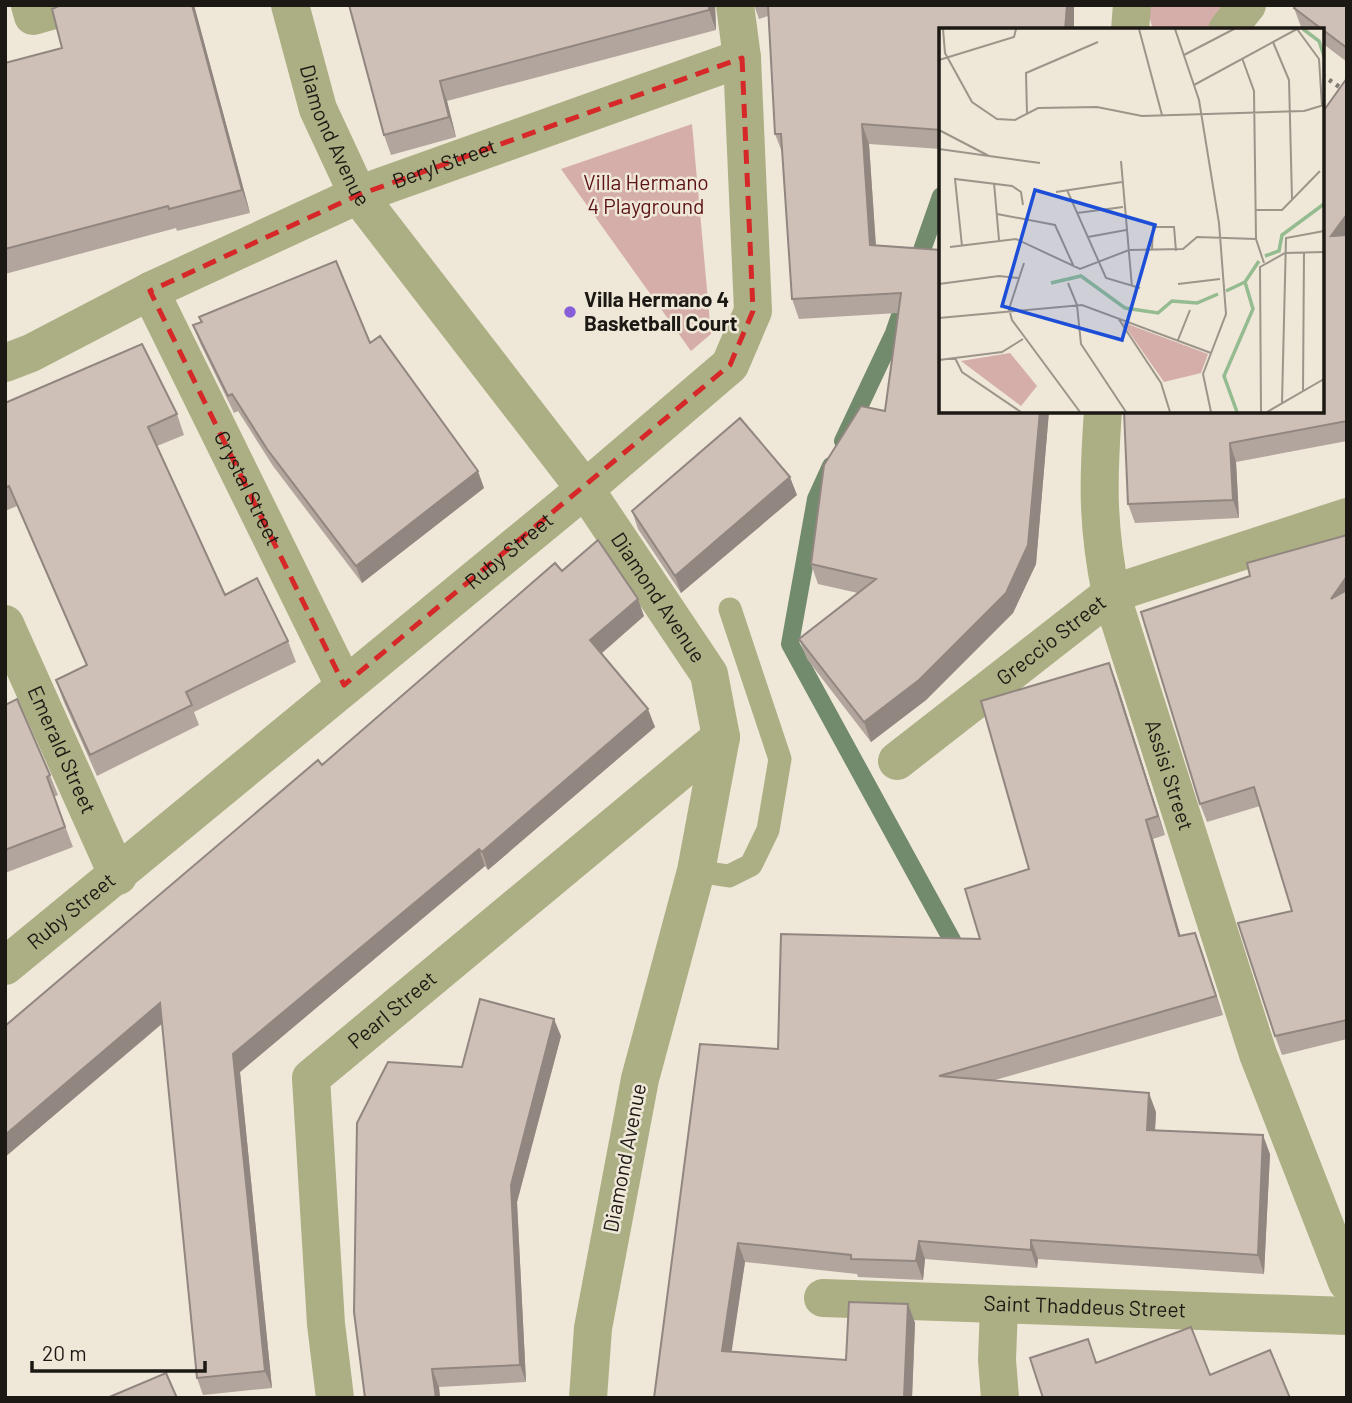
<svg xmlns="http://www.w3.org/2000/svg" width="1352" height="1403" viewBox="0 0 1352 1403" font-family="Barlow,sans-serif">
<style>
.green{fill:#d5aeaa}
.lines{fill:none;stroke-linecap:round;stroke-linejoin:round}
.stream{stroke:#718b6c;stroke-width:18}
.path{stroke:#817c72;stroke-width:4.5;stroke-dasharray:3.5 5;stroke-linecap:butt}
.service{stroke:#abaf83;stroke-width:23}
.minor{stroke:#abaf83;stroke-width:38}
.tertiary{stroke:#abaf83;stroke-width:38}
.wall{fill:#b2a59d}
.shaded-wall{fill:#918680}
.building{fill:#cfc0b7;stroke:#918680;stroke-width:2}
.marked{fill:none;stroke:#d62828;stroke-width:5;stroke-dasharray:14 9;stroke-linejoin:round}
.poi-dot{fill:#875ed8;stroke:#efe7d8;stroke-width:2.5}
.labels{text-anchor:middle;stroke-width:5;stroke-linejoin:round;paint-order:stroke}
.street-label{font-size:21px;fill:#1c1914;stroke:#efe7d8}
.park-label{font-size:21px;fill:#5c1315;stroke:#efe7d8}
.poi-label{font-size:21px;font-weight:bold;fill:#1c1914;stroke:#efe7d8;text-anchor:start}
.inset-river{fill:none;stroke:#95bc91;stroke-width:3.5}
.inset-road{fill:none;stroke:#9b958a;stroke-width:2}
.view{fill:#1d4ed8;fill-opacity:0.15;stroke:#1d4ed8;stroke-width:3.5}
.inset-edge{fill:none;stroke:#1c1914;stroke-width:3.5}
</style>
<rect width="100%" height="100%" fill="#efe7d8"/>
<path class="green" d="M1146,5H1224L1206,30H1153Z
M692,124L711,334L691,351L561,169Z"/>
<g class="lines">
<path class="stream" d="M915,270L941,196
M843,441L894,333L904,304
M831,466L816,499L790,644L952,940"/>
<path class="path" d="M1322,75L1347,92"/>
<path class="service" d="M696,871L729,876L751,865L768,830L780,759L730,609"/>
<g class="minor">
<path d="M30,5L33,16L72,5"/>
<path id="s1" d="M290,5L318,109L358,195L585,489L709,674L721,737L696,871L640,1079L593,1328L588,1398"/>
<path d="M1227,30L1247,5"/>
<path id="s2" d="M150,291L344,685"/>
<path id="s3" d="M5,363L31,353L150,291L358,195L742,58"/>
<path id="s4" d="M5,624L118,876"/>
<path id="s5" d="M897,761L1111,594"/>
<path id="s6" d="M5,966L585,489L730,365L753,311L742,58L735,5"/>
<path id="s7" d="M823,1298L1347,1316"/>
<path d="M999,1305L997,1360L1000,1398"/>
<path id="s8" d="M335,1398L326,1324L311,1078L721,737"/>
</g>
<g class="tertiary">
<path d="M1130,30L1132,5"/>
<path id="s9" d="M1103,411C1098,480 1097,525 1111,594L1258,1054L1347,1282"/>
<path d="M1111,594L1347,517"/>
</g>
</g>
<path class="wall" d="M194,5L250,213L177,231L176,228L5,274V63L62,48Z
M349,5H715L716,30L447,101L456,137L391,155L384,135Z
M754,5H1074V30H941V149L869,144L876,245L941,250V411H1049L1036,564L1013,613L926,700L871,742L807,659L799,639L858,593L818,584L811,564L885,411L898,313L799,319L792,299L782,152L775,134L768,16L759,19Z
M1347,5V62L1322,43V30H1305L1301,27L1294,8Z
M1347,78V441L1236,462L1239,518L1135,523L1128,504Z
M193,325L370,343L484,488L362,583L273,466L238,411L234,413L200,343Z
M5,403L177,414L184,435L157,446L225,595L288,641L296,662L194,712L199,725L97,776L63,700L56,680L86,665L17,506L5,511Z
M797,495L681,593L638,529L632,511Z
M1347,535V1039L1282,1055L1275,1036L1292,911L1260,806L1207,822L1200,804L1250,576Z
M562,571L644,616L601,654L655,727L488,870L485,866L240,1072L272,1388L203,1395L197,1378L162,1024L5,1157L322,765Z
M1116,681L1165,835L1153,839L1180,936L1195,933L1223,1015L995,1080L1156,1112L1155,1130L1270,1154L1264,1274L1038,1259L1037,1268L925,1259L923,1280L858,1277L857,1274L745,1262L731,1351L846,1360L908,1304L915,1323L912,1398H654L778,1049L980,939L1029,869Z
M5,705L50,775L58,795L54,797L73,847L5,873Z
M561,1036L517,1202L526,1382L439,1387L440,1398H365L462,1067Z"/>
<path class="shaded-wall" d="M192,5H194L250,213L242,190Z
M709,5H715L716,30L709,10Z
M1067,5H1074V30H1065Z
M440,81L447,101L456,137L449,117Z
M862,124L869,144L877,264L870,245Z
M1347,214V242L1331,236Z
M1040,411H1049L1036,564L1013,613L926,700L871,742L864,722Z
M1230,443L1236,462L1239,518L1233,500Z
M478,471L484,488L362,583L356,566Z
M790,477L797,495L681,593L675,576Z
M1347,576V604L1331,599Z
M638,599L644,616L596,658L590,640Z
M1109,663L1116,681L1165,835L1158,816Z
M648,709L655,727L488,870L482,852Z
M1146,820L1153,839L1186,955L1179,936Z
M479,849L485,866L240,1072L272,1388L265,1371L233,1054Z
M1195,933L1202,951L1223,1015L1216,996Z
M160,1003L166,1020L5,1157V1135Z
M554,1019L561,1036L517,1202L526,1382L520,1365L511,1185Z
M1149,1093L1156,1112L1154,1148L1147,1130Z
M1263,1135L1270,1154L1264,1274L1258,1255Z
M1031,1240L1038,1259L1037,1268L1031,1250Z
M919,1241L925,1259L923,1280L916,1261Z
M738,1243L745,1262L729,1369L722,1351Z
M908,1304L915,1323L912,1398H904Z
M432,1369L439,1387L440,1398H436Z"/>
<path class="building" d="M61,5H192L242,190L169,209L168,206L5,249V63L62,48L52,9Z
M349,5H709V10L440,81L449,117L384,135Z
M768,5H1067L1065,30H941V130L862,124L870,245L941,250V411H1040L1028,545L1006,593L919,680L864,722L799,639L876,579L811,564L824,465L861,406L885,411L901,293L792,299L781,134H775Z
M1296,5H1347V48L1294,8Z
M1347,78V214L1331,236L1347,235V421L1230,443L1233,500L1128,504L1124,411H1322V113Z
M336,261L370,343L380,336L478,471L356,566L267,449L232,394L228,396L193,325L202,322L199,317Z
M142,344L177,414L148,427L225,595L257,578L288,641L186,692L192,705L90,755L56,680L87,665L9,486L5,488V403Z
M740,418L790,477L675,576L632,511Z
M1347,535V576L1331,599L1347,590V1020L1275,1036L1238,923L1292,911L1254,787L1200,804L1141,612L1250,576L1247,563Z
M598,540L638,599L590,640L648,709L482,852L479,849L233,1054L265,1371L197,1378L160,1003L5,1135V1026L318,760L322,765L555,563L562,571Z
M1109,663L1158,816L1146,820L1179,936L1195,933L1216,996L939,1076L1149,1093L1147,1130L1263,1135L1258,1255L1031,1240V1250L919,1241L916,1261L851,1259V1255L738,1243L722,1351L846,1360L849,1302L908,1304L904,1398H654L700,1044L778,1049L781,934L980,939L965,889L1029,869L981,701Z
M17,699L50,775L47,777L65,827L5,850V705Z
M480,999L554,1019L511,1185L520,1365L432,1369L436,1398H365L354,1312L357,1123L388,1062L462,1067Z
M1191,1327L1210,1375L1270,1350L1290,1398H1043L1030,1358L1088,1339L1096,1363Z
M166,1373L177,1398H107Z"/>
<path class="marked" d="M742,58L753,311L730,365L344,685L150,291L358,195Z"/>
<circle class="poi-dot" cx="570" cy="312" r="7"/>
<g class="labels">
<g class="street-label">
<text dy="7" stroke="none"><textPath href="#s1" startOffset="138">Diamond Avenue</textPath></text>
<text dy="7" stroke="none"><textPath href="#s3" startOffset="483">Beryl Street</textPath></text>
<text dy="7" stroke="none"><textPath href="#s2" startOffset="220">Crystal Street</textPath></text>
<text dy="7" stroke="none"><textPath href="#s6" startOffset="653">Ruby Street</textPath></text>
<text dy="7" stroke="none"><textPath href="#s1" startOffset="705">Diamond Avenue</textPath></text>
<text dy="7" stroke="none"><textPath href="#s5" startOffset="196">Greccio Street</textPath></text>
<text dy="7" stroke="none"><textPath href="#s4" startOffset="138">Emerald Street</textPath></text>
<text dy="7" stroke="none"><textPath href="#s9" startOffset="374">Assisi Street</textPath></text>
<text dy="7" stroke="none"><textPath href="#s6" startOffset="86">Ruby Street</textPath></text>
<text dy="7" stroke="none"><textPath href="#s8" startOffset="427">Pearl Street</textPath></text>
<text transform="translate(625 1158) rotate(-79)" y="7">Diamond Avenue</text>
<text dy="7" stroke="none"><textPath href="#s7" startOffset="262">Saint Thaddeus Street</textPath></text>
</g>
<g class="park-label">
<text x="646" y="190">Villa Hermano<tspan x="646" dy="24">4 Playground</tspan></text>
</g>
<g class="poi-label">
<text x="584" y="307">Villa Hermano 4<tspan x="584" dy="24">Basketball Court</tspan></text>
</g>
</g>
<g transform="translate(939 28)">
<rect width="385" height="385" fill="#efe7d8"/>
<path d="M183,294L269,326L262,345L225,354ZM71,325L98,358L82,378L22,333Z" fill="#d5aeaa"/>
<path class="inset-river" d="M364,1L380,13L385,28M326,228L340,223L343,207L385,176M112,255L142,248L186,280L219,285L233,273L258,275L279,266M287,263L306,254M298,384L285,348L314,281L306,254L320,233"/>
<path class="inset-road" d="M4,1L6,25L33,74L58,91L76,92L99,80L158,79L203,88L365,83L385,77M200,1L223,87M236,1L260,72L280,195L287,286L264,346L272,384M358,1L380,31L383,78M334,14L350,52L353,171M245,27L295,1M303,30L315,63L317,211L325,235M0,32L75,9L77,1M255,57L358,1M88,85L87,45L159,14M0,102L50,128M0,121L101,135M182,133L193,259M55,155L60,212M128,162L167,250L201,260M117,164L183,154M317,182H343L381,143M138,185L184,179M58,186L116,197L135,239M149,209L187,202M23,218L16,151L73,158L82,164L84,177M11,219L77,211L141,241L190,222L244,221L258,209L317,211M213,221L214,199H235L237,223M85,235L70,281L73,292L141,384M129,255L138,277L142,316L187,384M0,256L60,248L80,250M239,256L281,251M0,290L143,277L272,325M179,290L222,355L231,384M239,312L251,282M16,330L23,344L82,384M0,332L63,324L84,311M364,364L365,224M343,375L347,210L385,203M322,384L321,239L346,225L385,224M328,384L385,351"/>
<path class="view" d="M96,162L216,197L183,312L63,278Z"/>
<rect width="385" height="385" class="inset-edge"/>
</g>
<rect width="1352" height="1403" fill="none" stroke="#1c1914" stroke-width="14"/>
<path d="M32 1361v10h173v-10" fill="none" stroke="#1c1914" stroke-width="3.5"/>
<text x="42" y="1361" font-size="21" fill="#1c1914" stroke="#efe7d8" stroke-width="5" paint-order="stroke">20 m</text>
</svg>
